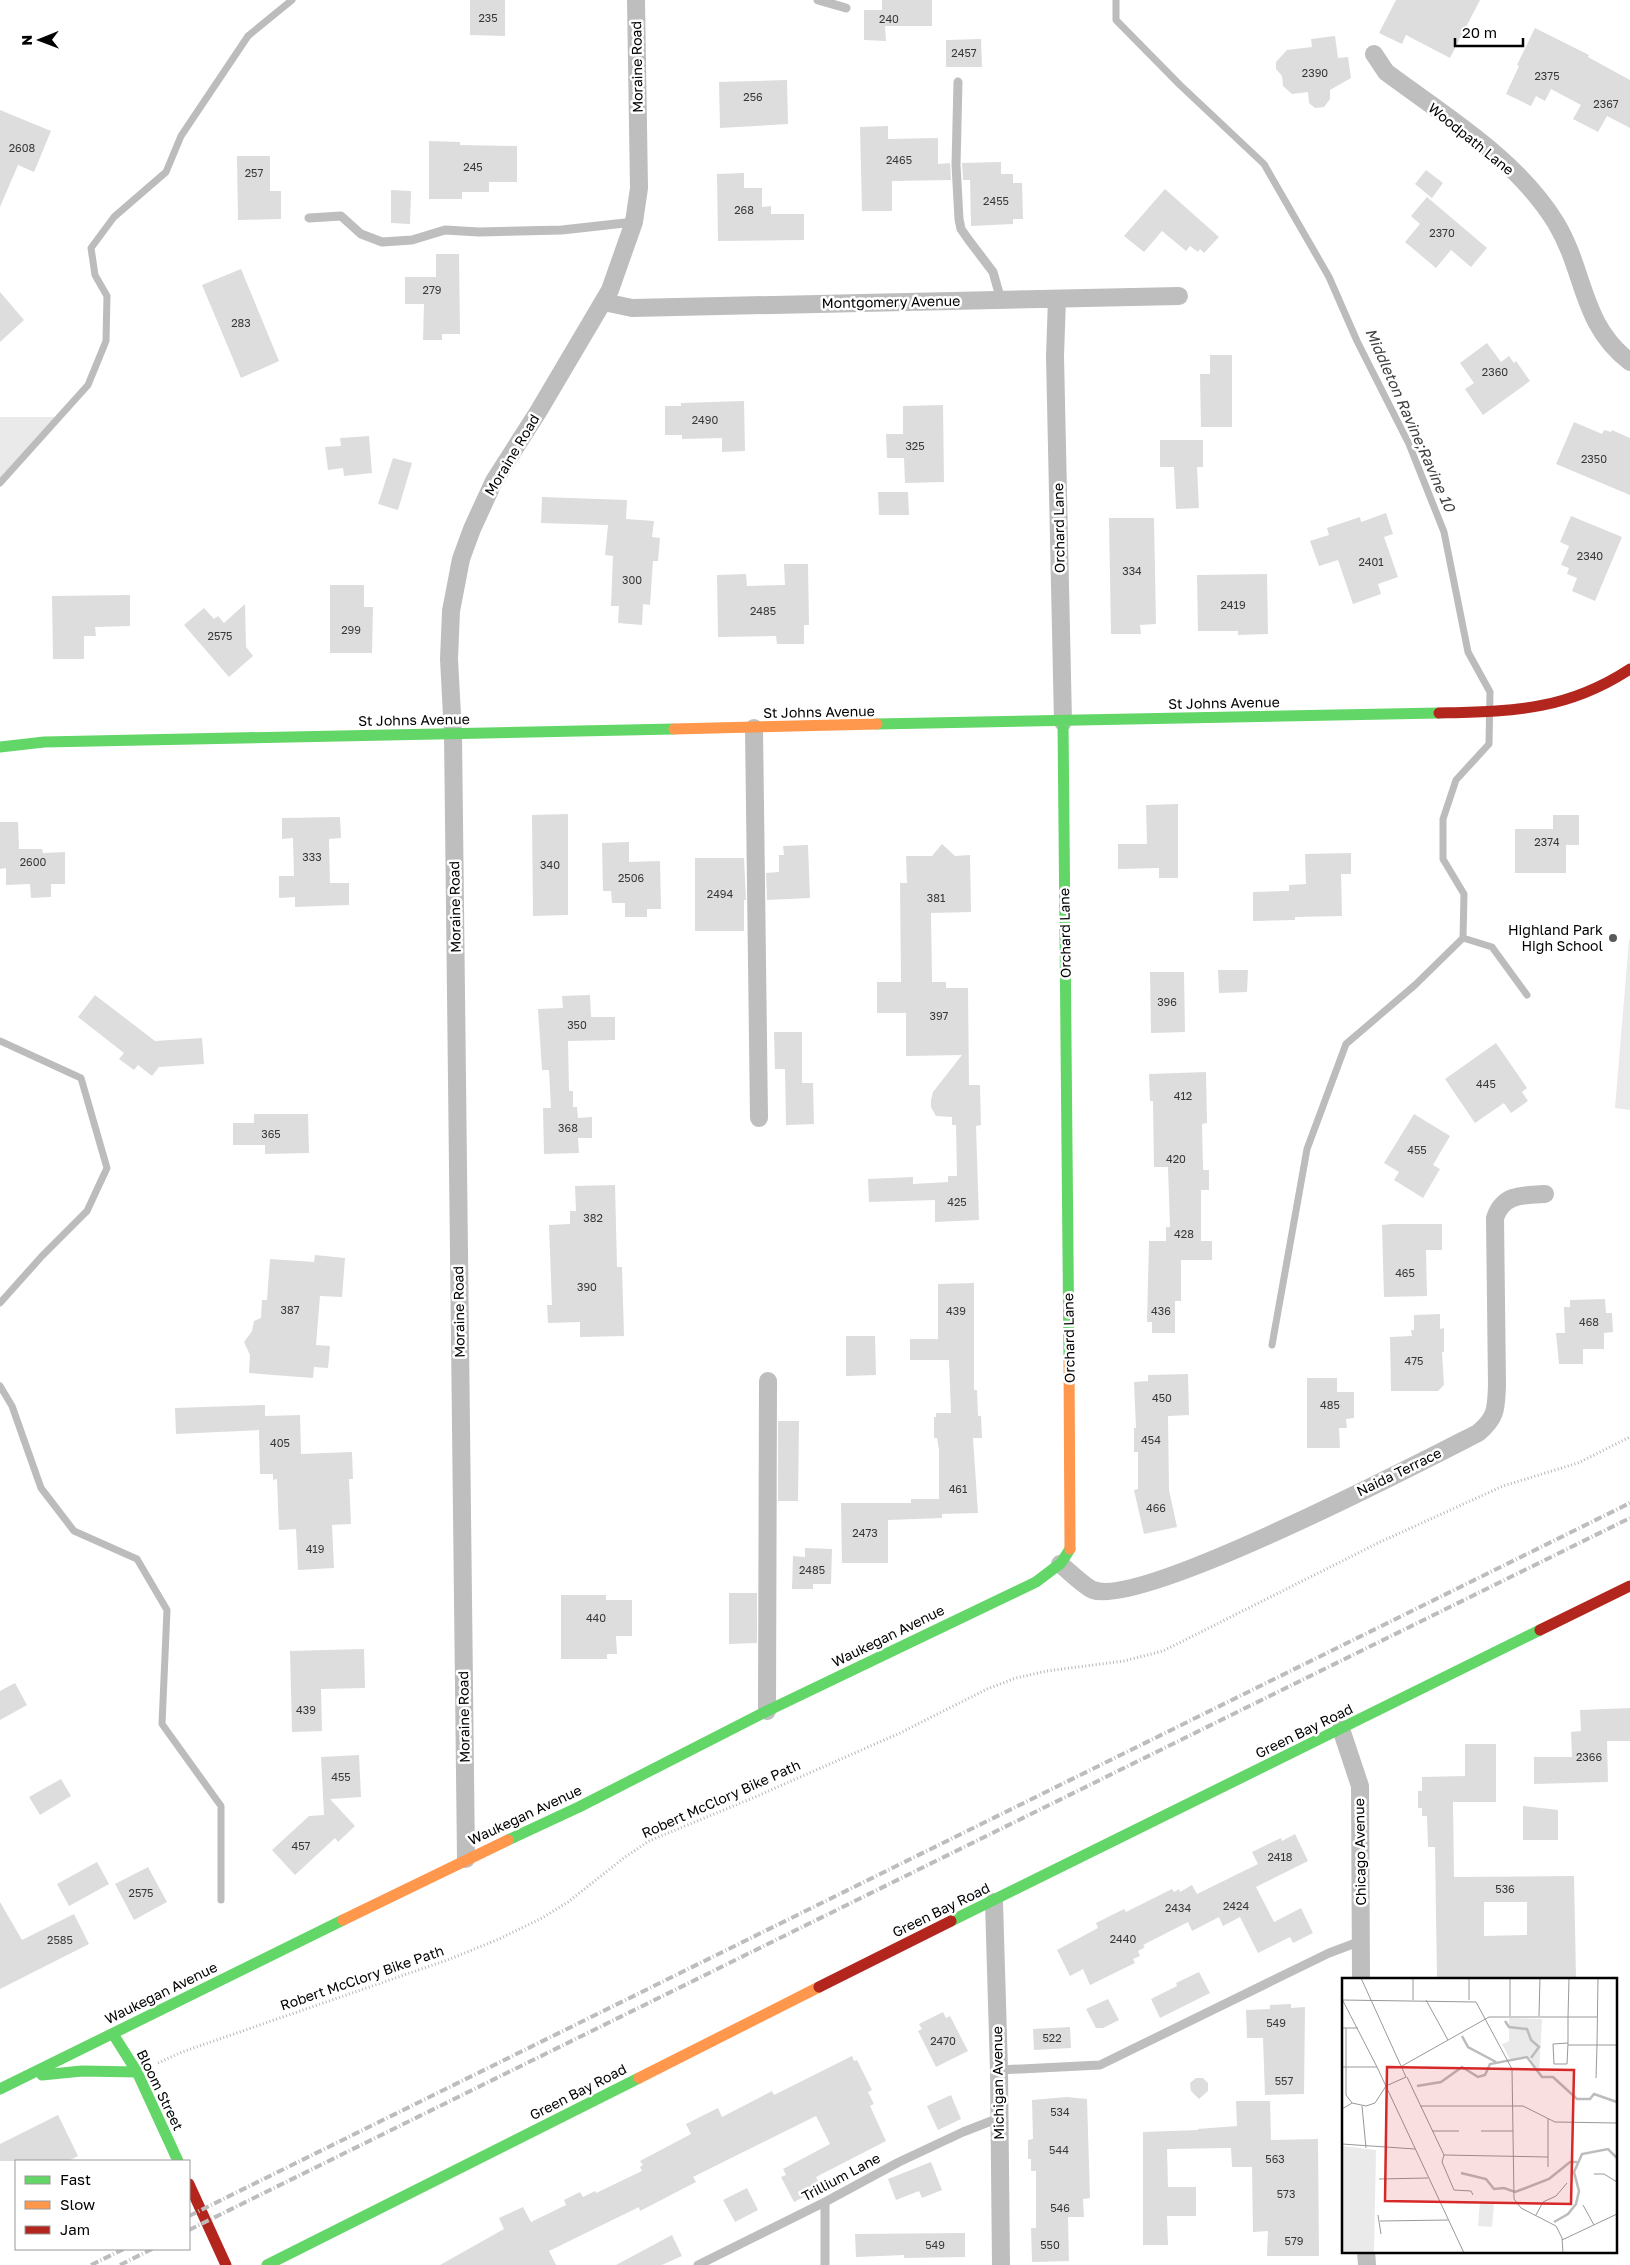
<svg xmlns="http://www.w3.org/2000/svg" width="1630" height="2265" viewBox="0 0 1630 2265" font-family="'Golos Text',sans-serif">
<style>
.green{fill:#eaeaea}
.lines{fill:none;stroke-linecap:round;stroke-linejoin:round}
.stream{stroke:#bcbcbc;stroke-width:7}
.building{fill:#ddd;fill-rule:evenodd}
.path{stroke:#b8b8b8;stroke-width:3;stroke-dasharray:1 2.5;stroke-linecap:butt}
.lane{stroke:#bebebe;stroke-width:9}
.street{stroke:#bebebe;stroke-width:18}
.fast{stroke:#63d668;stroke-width:11}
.slow{stroke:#ff974d;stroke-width:11}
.jam{stroke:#b3261e;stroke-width:11}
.rail{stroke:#bdbdbd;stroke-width:4;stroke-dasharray:8 2.5 1 2.5;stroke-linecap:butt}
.poi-dot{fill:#595959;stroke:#fff;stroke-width:2}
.labels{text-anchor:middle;stroke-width:5;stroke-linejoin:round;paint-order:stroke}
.number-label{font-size:11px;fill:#373737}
.street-label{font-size:14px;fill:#000;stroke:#fff}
.poi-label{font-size:14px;fill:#000;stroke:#fff;text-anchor:end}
.water-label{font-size:15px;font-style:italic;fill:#414141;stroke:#fff}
.inset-river{fill:none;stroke:#bcbcbc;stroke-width:2.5}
.inset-road{fill:none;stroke:#999;stroke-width:1}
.view{fill:#d62828;fill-opacity:0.15;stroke:#d62828;stroke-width:2.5}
.inset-edge{fill:none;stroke:#000;stroke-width:2.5}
</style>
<rect width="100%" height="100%" fill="#fff"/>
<path class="green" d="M0,417H60L0,481Z
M1629,940H1630V1110L1615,1108Z"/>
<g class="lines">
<path class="stream" d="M1116,0V20L1180,85L1264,164L1329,277L1357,341L1409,444L1444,532L1468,652L1490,692L1489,744L1456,780L1443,819V859L1464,894L1463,938L1415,985L1346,1044L1307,1149L1272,1345
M0,483L88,385L106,341L107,296L95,275L91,248L114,217L166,172L181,136L248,36L292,0
M1463,938L1492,947L1527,995
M0,1041L81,1078L107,1168L87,1211L42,1256L0,1303
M0,1386L12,1406L41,1488L74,1531L137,1559L167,1610L162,1724L221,1806V1900"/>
</g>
<path class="building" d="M470,0H505V36L470,35Z
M882,0H932V26H885L886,41L864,40V10H882Z
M1396,0H1480L1450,58L1406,35L1402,44L1379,33Z
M1535,28L1589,55L1588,57L1630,80V128L1607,116L1598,132L1573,119L1581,105L1551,89L1545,101L1536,96L1531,106L1506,94L1519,66L1517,65Z
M1335,36L1338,58L1348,57L1351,78L1330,90V99L1324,107L1315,108L1309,103L1308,92L1292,94L1283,86L1282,76L1276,69V62L1287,50L1312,47L1311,39Z
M981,39L982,67H946V40Z
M787,80L788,124L720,128L719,82Z
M0,110L51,131L34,172L18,165L0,207Z
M888,126V139L938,138V164L950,163L951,180L892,181V211H862L860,127Z
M429,141L460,142V145L517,146V182H489V192H462V199H429Z
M237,156H270V191H281V219L238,220Z
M1001,162V174H1013V183H1022L1023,219H1013V224L971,226L970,180H963L962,163Z
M1426,170L1443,183L1432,198L1415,184Z
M744,173V188H762V207L771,206V214H804V240L718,241L717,174Z
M1165,189L1219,237L1204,253L1200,249L1198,252L1190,246L1186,251L1162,231L1144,252L1124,236Z
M391,190L411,191L410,224L391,223Z
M1427,197L1487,248L1471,267L1451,250L1436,268L1405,242L1420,224L1411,216Z
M436,254H459L460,334H442V340H423L424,304H405V277H436Z
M241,269L279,361L241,378L202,285Z
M0,292L24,320L0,342Z
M1487,343L1501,362L1509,356L1514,363L1516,361L1530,381L1483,415L1465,389L1474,383L1460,363Z
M1210,355H1232V427H1201L1200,374H1210Z
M744,401L745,451L722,452V438L682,439V435H665V406H681V403Z
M943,405L944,482L905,483L904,458H887L886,434H903V406Z
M1574,422L1602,434L1604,430L1611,432L1612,430L1630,438V495L1556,464Z
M369,436L372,473L344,476L343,468L328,470L325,447L341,446L340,438Z
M1160,440H1203V467H1197L1199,508L1176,509L1174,467H1160Z
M393,458L412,463L398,510L378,504Z
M878,492H908L909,515H879Z
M542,497L627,500L626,519L654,521L652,537L660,538L658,561H653L650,605L643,604L642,625L618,623L619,606H611L613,556L605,555L608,525L541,523Z
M1386,513L1393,534L1384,537L1398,577L1378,584L1381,594L1353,604L1338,560L1319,566L1310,541L1329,535L1327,528L1360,517L1361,522Z
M1571,516L1622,537L1595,601L1572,591L1577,578L1567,574L1569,568L1561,565L1569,546L1560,542Z
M1109,518H1154L1156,624L1140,625L1141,634H1111Z
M784,564H808L809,625H804V644H777L776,636L718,637L717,575L746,574L747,586L785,585Z
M1267,574L1268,634L1238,635V631H1198L1197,575Z
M330,585H364V607H373L372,653H330Z
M130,595V626L95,627L96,636H84V659H53L52,596Z
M245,604L246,647L253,656L229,677L184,625L204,608L214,619L218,616L224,623Z
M1178,804V878H1159V868L1118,869V844H1147L1146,805Z
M568,814V915L533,916L532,815Z
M1553,815H1579V845H1566V873H1515V829H1553Z
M340,817L341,838L329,839L330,883H349V905L295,907V897L279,898V876H294L293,838L282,839V818Z
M0,822H18L19,849H42L43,853L65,852V884H51V897L31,898L30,884L6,885V868L0,869Z
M629,842V862L660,861L661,909H647V917H625V903H612L611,891H603L602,843Z
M942,844L955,856L970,855L971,912L931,913L932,982H946V988H968L969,1085H980L981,1125L976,1126L979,1220L935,1222V1200L869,1202L868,1179L913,1177V1184L948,1182V1176H957L956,1125H952V1117L936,1116L931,1107V1100L933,1092L962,1055L906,1056V1013H877V982H901L900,883H907L906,856H932Z
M808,845L810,898L767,900L766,873L779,872V855H784L783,846Z
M1351,853V874H1341L1342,916L1295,917V920L1253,921V892L1289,891V885L1306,884L1305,854Z
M695,858H744L746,900H744V931H695Z
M1218,970H1248L1247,992L1219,993Z
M1150,972H1184L1185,1032L1151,1033Z
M95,995L155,1041L202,1038L204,1064L159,1067L152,1076L138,1065L134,1070L119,1059L124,1053L78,1017Z
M590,995L591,1017H615V1040L568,1041L569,1091H573V1107H577L578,1118L592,1117V1138H578L579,1153L544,1154L543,1108H551L549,1070H542L538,1009L563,1008L562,996Z
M774,1032H802V1083H813L814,1124L786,1125L785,1069H775Z
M1496,1043L1527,1088L1522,1092L1528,1101L1511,1113L1504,1103L1475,1123L1445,1079Z
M1206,1072L1207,1123L1202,1124L1203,1170H1209V1190H1201V1241H1212V1260H1181V1301H1175V1333H1152V1322H1147L1149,1241H1166V1227H1170L1168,1167H1154L1153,1101H1150L1149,1074Z
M254,1114H308L309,1153L265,1154V1145H233V1123H254Z
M1414,1114L1450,1136L1433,1165L1440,1169L1423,1198L1394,1180L1399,1172L1384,1163Z
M615,1185L617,1267H622L624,1336L580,1337V1322L548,1323L547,1305H552L549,1225L570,1224V1211H576L575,1186Z
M1392,1224H1442V1250H1426L1427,1296L1384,1297L1382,1225Z
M315,1255L345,1258L342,1297L320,1296L316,1345L330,1346L328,1368L314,1367L313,1378L249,1373L250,1355L244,1342L252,1331L254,1321L261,1318L262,1300H267L270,1259L314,1262Z
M974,1283V1390H977L978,1416H981L982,1438H973L978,1513L942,1514V1518L888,1520V1563H842L841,1503H911V1499H939V1450L937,1438H934V1417H936V1413H951L949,1360H910V1339H938V1284Z
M1605,1299L1606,1313H1612L1613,1332L1604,1333V1349H1583V1364H1559L1556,1333H1565L1564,1307H1570V1300Z
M1440,1314V1329L1444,1328V1352H1442L1444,1385L1438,1391H1391L1390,1337L1412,1336L1411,1330H1414V1315Z
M846,1336H875L876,1375L846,1376Z
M1188,1374L1189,1415L1168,1416L1169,1490L1177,1527L1144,1534L1134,1490L1138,1489V1452H1134V1428H1136L1134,1382L1148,1381V1375Z
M1307,1378H1337V1392H1354V1418L1346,1419L1347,1428H1339L1340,1448H1307Z
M265,1405V1416L300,1415L301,1454L352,1452L353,1479H349L351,1524L332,1525L334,1568L298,1570L296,1529L279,1530L277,1479L273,1480V1474H260L259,1430L176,1434L175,1408Z
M778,1421H799L798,1501H778Z
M805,1548L832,1549L831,1584H813V1589H792L793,1556L805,1557Z
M729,1593H757V1643L729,1644Z
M561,1595H606V1600H632V1636H616L617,1654H607V1659H561Z
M364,1649L365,1688L321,1689L322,1731L292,1732L290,1651Z
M15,1683L27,1705L0,1720V1691Z
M1630,1708V1741H1607L1608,1782L1534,1784V1757H1572L1571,1732L1581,1731L1580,1710Z
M1465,1744H1496V1802H1453L1454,1877L1574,1876L1576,1979H1437L1435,1847H1428L1427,1816H1422V1808H1418V1791H1422V1777L1465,1776ZM1484,1902H1527V1935L1484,1936Z
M359,1755L361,1797L330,1799L355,1826L338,1842L335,1838L295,1875L272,1850L309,1816L324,1815L321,1757Z
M61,1779L71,1796L40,1815L29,1797Z
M1523,1806L1558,1810V1840H1523Z
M1295,1834L1308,1861L1256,1887L1274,1922L1301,1908L1313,1933L1293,1943L1290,1937L1258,1953L1240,1917L1223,1926L1219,1917L1192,1931L1188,1922L1143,1945L1145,1947L1138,1951L1140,1956L1133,1959L1135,1963L1090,1985L1083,1969L1070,1976L1057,1950L1098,1928L1096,1923L1124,1909L1126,1912L1172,1889L1174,1892L1179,1889L1180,1892L1192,1885L1197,1894L1258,1864L1252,1852L1281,1838L1282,1841Z
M97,1862L109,1884L69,1906L57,1884Z
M148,1867L167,1902L134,1920L115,1884Z
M0,1902L22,1940L74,1914L89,1944L0,1989Z
M1199,1972L1210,1993L1160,2018L1151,1999L1177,1986L1176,1983Z
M1108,1999L1119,2020L1103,2028H1096L1086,2009Z
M1291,2004V2008L1305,2007L1304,2094L1265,2095L1263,2038H1247L1246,2010L1270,2009V2005Z
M943,2012L946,2018L950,2016L968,2051L936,2067L918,2031L922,2029L919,2024Z
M1070,2027L1071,2048L1034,2050L1033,2029Z
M852,2056L854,2061L857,2060L872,2090L868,2092L874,2104L870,2106L886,2141L816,2177L821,2188L794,2202L781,2177L786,2175L783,2169L830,2144L816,2116L693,2177L696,2182L640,2211L639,2207L549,2251L556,2265H440L504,2229L499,2218L523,2207L531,2222L566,2205L564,2200L580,2192L583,2197L595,2191L596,2193L642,2171L640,2167L643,2165L640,2161L691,2134L686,2124L718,2108L722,2117L772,2091L774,2095Z
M1196,2078H1203L1208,2083V2091L1199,2099L1191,2091L1190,2083Z
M951,2095L961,2119L938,2130L927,2106Z
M1067,2097L1087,2099L1090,2198L1083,2199L1084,2217H1068L1069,2261L1032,2262L1031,2228H1036V2171H1031V2159H1028V2140L1033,2139L1032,2100Z
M1236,2101H1270L1271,2140L1318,2139L1319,2256H1267L1268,2231L1253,2232L1252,2167H1232L1231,2148L1167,2149L1168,2187H1196V2216H1167L1168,2245H1143V2132L1198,2130V2129L1237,2126Z
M58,2115L78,2156L68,2161H0V2144Z
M931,2162L942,2190L922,2198L919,2191L896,2200L888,2179Z
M747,2188L758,2210L735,2222L723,2200Z
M965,2233V2257L904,2258V2255L856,2257L855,2234Z
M672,2235L682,2256L662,2265H616Z"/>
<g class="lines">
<path class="path" d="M158,2063L182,2052L450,1959L499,1939L542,1918L568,1902L625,1857L649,1841L755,1797L900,1733L987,1689L1016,1678L1047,1671L1124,1661L1163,1651L1378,1543L1503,1486L1578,1463L1630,1437"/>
<path class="lane" d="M818,0L846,8
M958,82L956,165L959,219L961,229L968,239L993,272L1001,300
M309,218L341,216L361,234L382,242L412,240L445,230L479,232L562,230L634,222
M999,2070L1100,2065L1329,1953L1361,1941
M825,2202V2265
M698,2265L825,2202L899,2162L963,2132L999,2118"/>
<path class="street" d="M1374,54L1386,72C1446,117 1516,158 1556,223C1586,273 1580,323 1630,362
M1057,299L1055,356L1063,722
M604,302L632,308L1179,296
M754,728L759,1118
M1060,1564C1069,1571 1084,1586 1093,1590C1141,1608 1421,1462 1478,1433C1497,1417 1496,1408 1497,1385L1495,1218C1503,1194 1522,1195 1545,1194
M767,1711L768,1381
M1341,1729L1360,1786L1361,1979
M466,1859L453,734L449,659L451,611L461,559L472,529L494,481L538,412L610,290L634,222L639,188L636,0
M994,1902L999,2070L1001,2265
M1366,2251L1367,2265"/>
<path class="fast" d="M1063,722L1069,1360
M877,724L1439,713
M0,747L44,742L674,729
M508,1840L579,1807L767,1711L1036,1582L1061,1563L1070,1549
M951,1921L1540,1630
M113,2034L137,2072L178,2161
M42,2075L82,2071L137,2072
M0,2089L343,1920
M267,2265L639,2078"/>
<path class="slow" d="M674,729L877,724
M1069,1360L1070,1549
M343,1920L508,1840
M639,2078L819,1987"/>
<path class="jam" d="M1439,713C1513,711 1566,711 1630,669
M1540,1630L1630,1586
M819,1987L951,1921
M189,2184L226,2265"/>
<path class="rail" d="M189,2216L1630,1503
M189,2230L1630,1518
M91,2265L124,2249
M120,2265L152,2249"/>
</g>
<circle class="poi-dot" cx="1613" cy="938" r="5"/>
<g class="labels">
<g class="number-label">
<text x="488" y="22">235</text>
<text x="889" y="23">240</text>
<text x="964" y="57">2457</text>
<text x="1315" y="77">2390</text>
<text x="1547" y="80">2375</text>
<text x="753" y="101">256</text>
<text x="1606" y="108">2367</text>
<text x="22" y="152">2608</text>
<text x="899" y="164">2465</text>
<text x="473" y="171">245</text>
<text x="254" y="177">257</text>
<text x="996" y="205">2455</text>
<text x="744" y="214">268</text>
<text x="1442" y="237">2370</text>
<text x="432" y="294">279</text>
<text x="241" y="327">283</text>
<text x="1495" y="376">2360</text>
<text x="705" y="424">2490</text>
<text x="915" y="450">325</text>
<text x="1594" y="463">2350</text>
<text x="1590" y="560">2340</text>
<text x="1371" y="566">2401</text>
<text x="1132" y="575">334</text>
<text x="632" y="584">300</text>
<text x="1233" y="609">2419</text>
<text x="763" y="615">2485</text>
<text x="351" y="634">299</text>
<text x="220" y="640">2575</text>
<text x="1547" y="846">2374</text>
<text x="312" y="861">333</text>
<text x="33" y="866">2600</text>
<text x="550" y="869">340</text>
<text x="631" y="882">2506</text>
<text x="720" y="898">2494</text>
<text x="936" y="902">381</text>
<text x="1167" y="1006">396</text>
<text x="939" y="1020">397</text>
<text x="577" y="1029">350</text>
<text x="1486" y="1088">445</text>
<text x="1183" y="1100">412</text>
<text x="568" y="1132">368</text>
<text x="271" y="1138">365</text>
<text x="1417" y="1154">455</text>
<text x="1176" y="1163">420</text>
<text x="957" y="1206">425</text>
<text x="593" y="1222">382</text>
<text x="1184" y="1238">428</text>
<text x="1405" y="1277">465</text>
<text x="587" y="1291">390</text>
<text x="290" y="1314">387</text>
<text x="956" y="1315">439</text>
<text x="1161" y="1315">436</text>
<text x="1589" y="1326">468</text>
<text x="1414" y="1365">475</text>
<text x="1162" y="1402">450</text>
<text x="1330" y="1409">485</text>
<text x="1151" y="1444">454</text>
<text x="280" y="1447">405</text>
<text x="958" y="1493">461</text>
<text x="1156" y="1512">466</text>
<text x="865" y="1537">2473</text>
<text x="315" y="1553">419</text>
<text x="812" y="1574">2485</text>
<text x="596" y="1622">440</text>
<text x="306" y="1714">439</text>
<text x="1589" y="1761">2366</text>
<text x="341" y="1781">455</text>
<text x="301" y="1850">457</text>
<text x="1280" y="1861">2418</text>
<text x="1505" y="1893">536</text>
<text x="141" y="1897">2575</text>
<text x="1236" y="1910">2424</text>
<text x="1178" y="1912">2434</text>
<text x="1123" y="1943">2440</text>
<text x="60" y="1944">2585</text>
<text x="1276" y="2027">549</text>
<text x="1052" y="2042">522</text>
<text x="943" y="2045">2470</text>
<text x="1284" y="2085">557</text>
<text x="1060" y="2116">534</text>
<text x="1059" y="2154">544</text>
<text x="1275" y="2163">563</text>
<text x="1286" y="2198">573</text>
<text x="1060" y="2212">546</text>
<text x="1294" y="2245">579</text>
<text x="935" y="2249">549</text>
<text x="1050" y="2249">550</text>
</g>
<g class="street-label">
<text transform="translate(637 67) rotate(-91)" y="5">Moraine Road</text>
<text transform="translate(1471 139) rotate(39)" y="5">Woodpath Lane</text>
<text transform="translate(891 302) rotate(-1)" y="5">Montgomery Avenue</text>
<text transform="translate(512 455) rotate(-59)" y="5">Moraine Road</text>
<text transform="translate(1059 528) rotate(-91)" y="5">Orchard Lane</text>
<text transform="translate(1224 703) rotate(-1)" y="5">St Johns Avenue</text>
<text transform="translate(819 712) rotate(-1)" y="5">St Johns Avenue</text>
<text transform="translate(414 720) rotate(-1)" y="5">St Johns Avenue</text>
<text transform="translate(455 907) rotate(-91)" y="5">Moraine Road</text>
<text transform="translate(1065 933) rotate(-91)" y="5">Orchard Lane</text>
<text transform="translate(459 1312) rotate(-91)" y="5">Moraine Road</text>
<text transform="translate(1069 1338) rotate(-91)" y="5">Orchard Lane</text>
<text transform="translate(1399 1472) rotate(-26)" y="5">Naida Terrace</text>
<text transform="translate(888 1636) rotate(-26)" y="5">Waukegan Avenue</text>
<text transform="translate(464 1717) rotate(-91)" y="5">Moraine Road</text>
<text transform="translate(1304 1731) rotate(-26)" y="5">Green Bay Road</text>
<text transform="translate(721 1799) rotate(-24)" y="5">Robert McClory Bike Path</text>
<text transform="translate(525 1815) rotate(-25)" y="5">Waukegan Avenue</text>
<text transform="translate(1360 1852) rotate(-91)" y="5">Chicago Avenue</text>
<text transform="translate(941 1910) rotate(-26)" y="5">Green Bay Road</text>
<text transform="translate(362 1978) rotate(-19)" y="5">Robert McClory Bike Path</text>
<text transform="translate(161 1993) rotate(-26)" y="5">Waukegan Avenue</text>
<text transform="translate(998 2083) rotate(-91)" y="5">Michigan Avenue</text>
<text transform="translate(160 2090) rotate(64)" y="5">Bloom Street</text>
<text transform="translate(578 2092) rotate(-27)" y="5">Green Bay Road</text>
<text transform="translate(841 2177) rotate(-28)" y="5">Trillium Lane</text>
</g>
<g class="poi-label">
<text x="1603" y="935">Highland Park<tspan x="1603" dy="16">High School</tspan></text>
</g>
<g class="water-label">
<text transform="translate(1410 420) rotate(66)" y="5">Middleton Ravine;Ravine 10</text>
</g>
</g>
<g transform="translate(1342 1978)">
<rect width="275" height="275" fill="#fff"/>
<path d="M167,40L200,41L197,96L190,89L189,80L169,83L160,66L167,63ZM0,168L34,172L32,275H0ZM138,223L152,225L150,249L136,248Z" fill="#eaeaea"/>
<path class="inset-river" d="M163,43L167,49L185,51L189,62L197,69L189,80M120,58L126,69L154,84M75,108L99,104L120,89L136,99L143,97L148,86L185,79L200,99H211L235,121H248L252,116L275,124M119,195L144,201L152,211L162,210L173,214L207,201L228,184H235M212,244L226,236L234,226L237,213L232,194L240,176L266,171L275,180"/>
<path class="inset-road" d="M19,0L64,99L44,108M127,0V22M256,0L255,67H275M0,21L35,89M0,22L134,24L170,91L172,221L179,230L214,248L220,260L221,275M71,22V0M84,22L106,62M168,38V0M197,38L198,0M0,50H16M4,50V117L10,125M226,65L211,66L212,86H225L226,65V39L227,0M226,67H255L254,100M60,88L147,39H255M0,89H35L122,275M65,99L102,177M20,128L24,170M78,128H181L213,144L275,145M0,131L10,125L24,128L33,125L44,108M90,153H117M139,153H171M0,166L73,171M102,177L206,179M102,177L100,184L112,212L129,213L131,217M206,189V141M252,196H262L275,204M37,201L86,200M241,227L252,247M36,237L39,256M194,237L201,224L214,218L225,205M38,243L106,242M220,262L275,236"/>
<path class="view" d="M45,89L232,92L229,226L43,223Z"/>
<rect width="275" height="275" class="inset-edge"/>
</g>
<rect x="15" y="2160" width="175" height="90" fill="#ffffff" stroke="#999999"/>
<rect x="25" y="2176" width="25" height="8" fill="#63d668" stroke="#999999"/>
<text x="60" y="2185" font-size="15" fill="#000000">Fast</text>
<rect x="25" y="2201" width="25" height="8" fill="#ff974d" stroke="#999999"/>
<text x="60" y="2210" font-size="15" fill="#000000">Slow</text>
<rect x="25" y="2226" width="25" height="8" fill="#b3261e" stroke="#999999"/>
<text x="60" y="2235" font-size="15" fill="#000000">Jam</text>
<g transform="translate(40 40) rotate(269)" stroke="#ffffff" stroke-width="4" paint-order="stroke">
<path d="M0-4L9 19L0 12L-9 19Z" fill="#000000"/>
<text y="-8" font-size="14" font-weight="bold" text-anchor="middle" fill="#000000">N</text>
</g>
<path d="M1455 38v8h68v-8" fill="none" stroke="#000000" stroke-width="2.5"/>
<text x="1462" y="38" font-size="15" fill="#000000" stroke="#ffffff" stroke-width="4" paint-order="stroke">20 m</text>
</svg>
